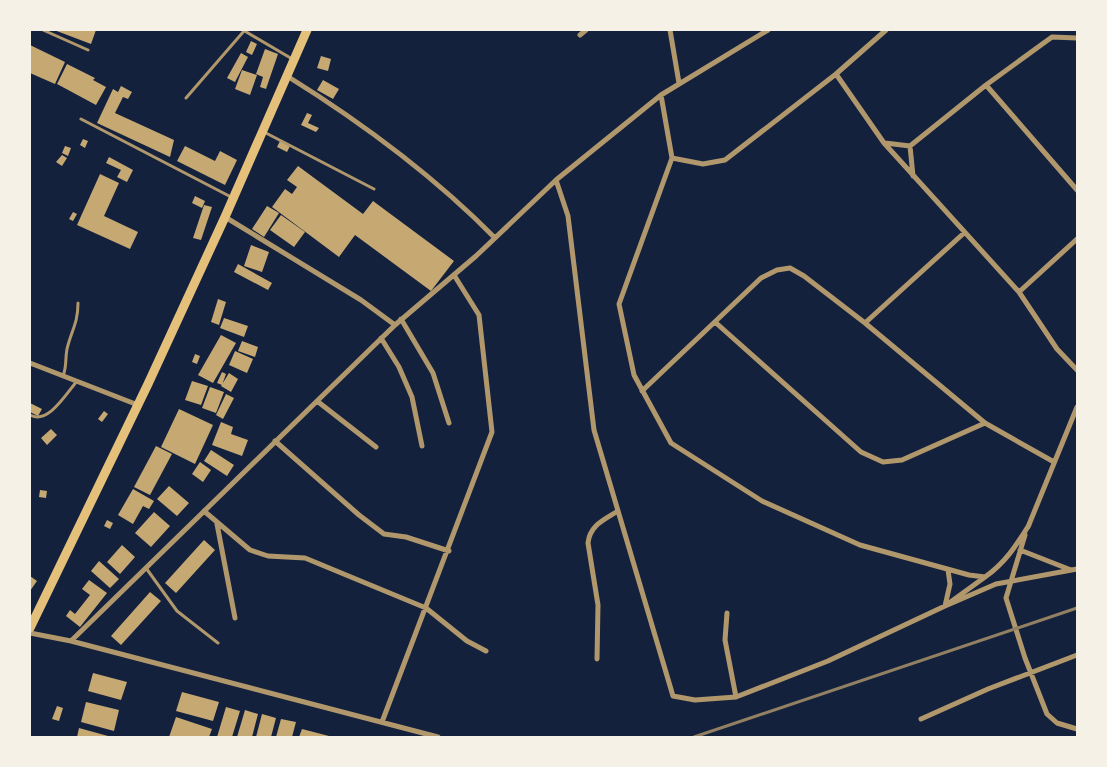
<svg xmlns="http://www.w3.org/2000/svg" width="1107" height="767" viewBox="0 0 1107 767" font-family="Manrope,sans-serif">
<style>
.building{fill:#c6a872}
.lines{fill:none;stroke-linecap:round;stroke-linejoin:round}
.service{stroke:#b1986c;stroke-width:3}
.minor{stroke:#b1986c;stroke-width:5}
.secondary{stroke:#e5c07b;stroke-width:9}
.rail{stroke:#918062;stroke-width:3}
</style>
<rect width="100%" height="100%" fill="#14213d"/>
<path class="building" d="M54,30H96L91,44Z
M251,41L257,44L252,55L246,52Z
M30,45L65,62L55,84L30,73Z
M265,49L278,54L266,89L260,87L263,77L256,74Z
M241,53L248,57L235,82L227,78Z
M321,56L331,59L328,71L317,68Z
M67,64L95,78L93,80L106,87L96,105L57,84Z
M242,70L257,75L250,95L235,89Z
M323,80L339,89L333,99L317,90Z
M121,86L132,92L128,99L123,97L115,113L174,140L170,157L97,123L113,89L118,92Z
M307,113L312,115L308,123L319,128L316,132L301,125Z
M83,139L88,141L85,148L80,145Z
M280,141L290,146L287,152L277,147Z
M65,146L71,148L68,156L62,153Z
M185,146L215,161L220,151L237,160L225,185L177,161Z
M62,155L67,158L62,166L56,162Z
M109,157L133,170L127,182L117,177L121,170L106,163Z
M298,166L363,214L373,201L454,261L431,291L355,235L339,257L272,207L285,189L292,194L297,187L287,180Z
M100,174L119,183L104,216L138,232L130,249L77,225Z
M195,196L205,201L202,208L192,203Z
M204,205L212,207L201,240L193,238Z
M267,206L279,213L264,237L252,229Z
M73,212L77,214L73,221L69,219Z
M281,215L305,232L294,247L270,230Z
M251,245L269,252L262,272L244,266Z
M238,264L272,283L268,290L234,272Z
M218,299L226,302L219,325L211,322Z
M224,318L248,326L244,337L220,328Z
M221,335L236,343L213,383L198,375Z
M242,341L258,347L255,357L238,351Z
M235,351L253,359L247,373L229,365Z
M195,354L200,356L197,364L192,362Z
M222,372L226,374L222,385L217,383Z
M229,373L238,379L231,392L221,386Z
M192,381L208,386L201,405L185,400Z
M210,387L224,392L216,413L202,408Z
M226,394L234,398L223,419L216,415Z
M30,403L42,409L38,416L30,412Z
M179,409L213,425L195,464L161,447Z
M104,411L108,414L102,422L98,419Z
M221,422L233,427L231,434L248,440L242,456L212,445Z
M51,429L57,435L47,445L41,438Z
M156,446L172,454L150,495L134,487Z
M211,450L234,465L227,476L204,461Z
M200,462L211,470L203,482L192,474Z
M169,486L189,503L177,516L157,499Z
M133,489L154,501L149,509L143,506L133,524L118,515Z
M40,490L47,491L46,498L39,497Z
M154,512L170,526L151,547L135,533Z
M107,520L113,523L110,529L104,526Z
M204,540L215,550L176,593L165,583Z
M122,545L135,557L120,574L107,562Z
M99,561L119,579L110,588L91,571Z
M30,576L37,581L30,591Z
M89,580L107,593L80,627L66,616L70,610L75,614L90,595L82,589Z
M150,592L161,601L121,645L111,636Z
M93,673L127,682L121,700L88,691Z
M182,692L219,702L213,721L176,711Z
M86,702L119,710L114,731L81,722Z
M57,706L63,708L59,721L52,719Z
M226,707L240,711L232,737H217Z
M245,710L258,714L252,737H237Z
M262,714L276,718L271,737H256Z
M176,717L212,729L209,737H169Z
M281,719L296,722L292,737H276Z
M79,728L108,736V737H77Z
M302,729L329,736V737H299Z"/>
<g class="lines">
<path class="service" d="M43,30L88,50
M243,30L294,60
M186,98L244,31
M81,119L233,198
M264,132L374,189
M63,376C67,366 65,359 67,349C71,331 78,324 78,303
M30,415C48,425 66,394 77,381
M146,568L177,611L218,643"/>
<path class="minor" d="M670,30L679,83
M580,35L586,30
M836,74L884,143L1019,292L1057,349L1077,370
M287,76C361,122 434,176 495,238
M986,85L1052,37L1077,38
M661,95L672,158L619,304L634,375L671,443L762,501L860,545L969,575L985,577C1005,563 1016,546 1029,525
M885,143L910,146L986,85L1077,190
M910,146L913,176
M672,158L703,164L725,160L836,74L886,30
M556,180L568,216L594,430L673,696L695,700L736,697L828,661L945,606L950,584L948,570
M225,217L361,300L395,325
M1019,292L1077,239
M401,319L433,373L449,423
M715,322L861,452L883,462L902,460L985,423
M865,323L964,233
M381,338L399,367L412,397L422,446
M30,363L138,405
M642,391L761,278L777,270L790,268L804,276L865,323L985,423L1054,462
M317,401L376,447
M275,441L359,515L384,534L406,537L449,551
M204,511L250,550L268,556L305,558L426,608L467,641L486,651
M217,524L235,618
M1028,527L1077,407
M1025,535L1006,598L1025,658L1047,714L1057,723L1077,729
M1020,550L1071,570
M985,577L945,606L996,584L1077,569
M727,613L725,640L736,697
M30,633L71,641L395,325L476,256L556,180L661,95L768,30
M71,641L438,737
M597,659L598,605L588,543C590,525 604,520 618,511
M921,719L988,689L1077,655
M382,722L492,432L479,315L454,275"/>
<path class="secondary" d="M30,628L148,384L225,217L307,30"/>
<path class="rail" d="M694,737L1077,608"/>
</g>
<rect width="1107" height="767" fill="none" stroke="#f6f1e7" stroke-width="62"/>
</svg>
